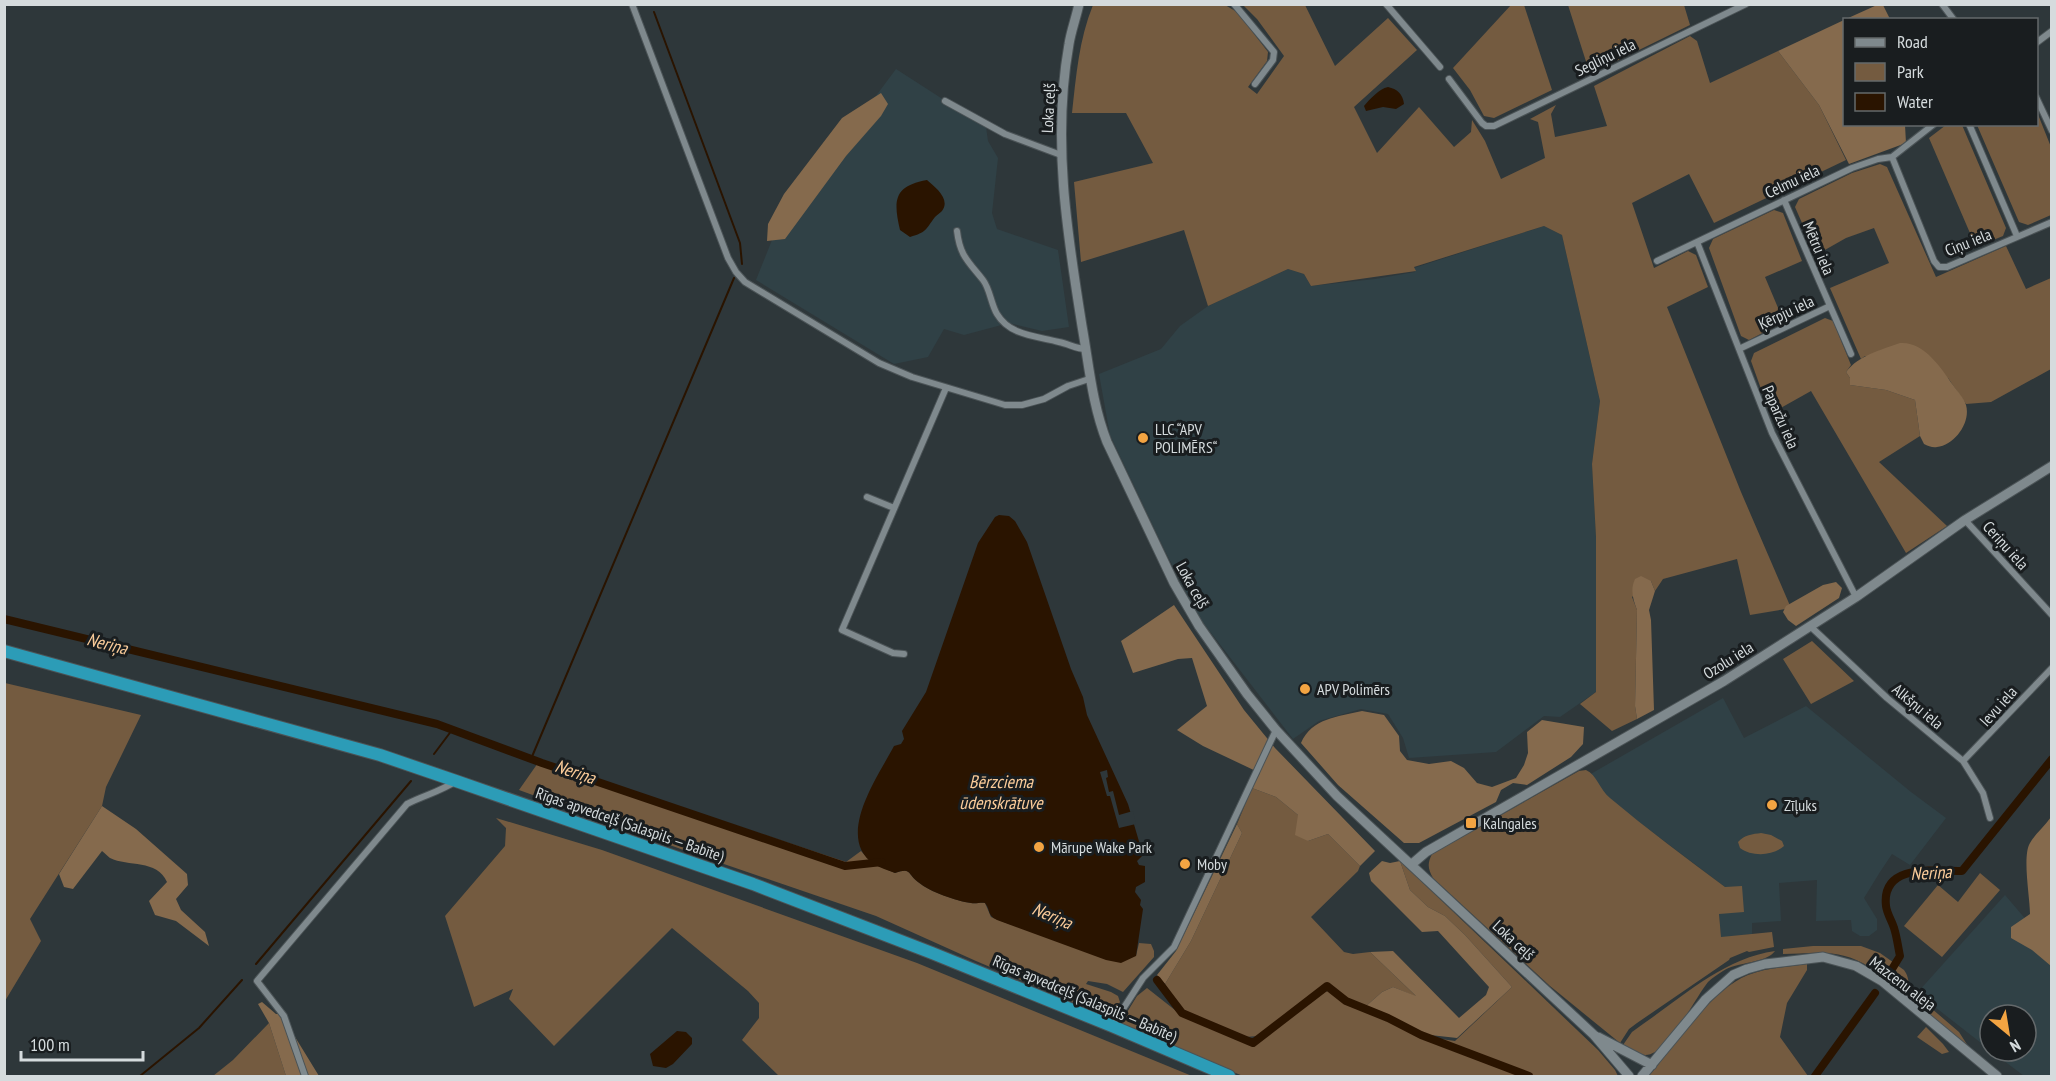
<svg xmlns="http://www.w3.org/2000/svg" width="2056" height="1081" viewBox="0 0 2056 1081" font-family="'PT Sans Narrow',sans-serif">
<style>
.built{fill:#304146}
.green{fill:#745b40}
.forest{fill:#856a4d}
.water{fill:#2a1400}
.pier{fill:#2e373a}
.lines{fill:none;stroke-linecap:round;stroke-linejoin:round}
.stream{stroke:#2a1400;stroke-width:2}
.canal{stroke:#2a1400;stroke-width:8}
.street-casing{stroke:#4b5356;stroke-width:8}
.secondary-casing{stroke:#4b5356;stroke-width:11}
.highway-casing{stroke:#4b5356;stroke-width:14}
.street{stroke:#7f898d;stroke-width:6}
.secondary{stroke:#7f898d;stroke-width:9}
.highway{stroke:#2c9cb7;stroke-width:12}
.poi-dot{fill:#f3a442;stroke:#191d1f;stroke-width:2}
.labels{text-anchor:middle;stroke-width:6;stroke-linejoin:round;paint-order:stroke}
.street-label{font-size:16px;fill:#d5dbdd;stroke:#191d1f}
.poi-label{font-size:16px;fill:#d5dbdd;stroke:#191d1f;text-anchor:start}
.water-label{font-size:18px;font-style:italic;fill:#facb99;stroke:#191d1f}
</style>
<rect width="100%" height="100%" fill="#2e373a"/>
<path class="built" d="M896,69L986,127L988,141L998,158L992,213L997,229L1058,250L1069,327L1042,331L1009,323L964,335L944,329L928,357L894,364L756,280L776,230Z
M1544,226L1562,235L1600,401L1592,464L1596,537V692L1560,717L1544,716L1496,752L1409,758L1403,738L1388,714L1361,709L1319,721L1293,739L1198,616L1164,549L1110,435L1099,374L1161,349L1180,326L1208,306L1288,269L1304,274L1311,286L1375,279L1415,272L1414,268Z
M1723,698L1744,738L1806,706L1911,792L1946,818L1910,865L1892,854L1880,872L1864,898L1877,919V930L1869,936H1860L1852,931L1851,920L1816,921L1817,880L1779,883L1781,921L1752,923V934L1721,938L1719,914L1725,887L1582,779Z
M2005,895L2051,949V1076H2024L1991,1051H2026V1015H1990V1050L1917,993Z"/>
<path class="green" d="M1093,5H1225L1237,12L1268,52L1267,61L1248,87L1257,94L1284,56L1257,19L1243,5H1305L1335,66L1388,18L1417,50L1354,107L1377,153L1419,107L1454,147L1471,132L1472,120L1485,141L1501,179L1545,158L1538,122L1530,119L1556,105L1551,114L1555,137L1607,126L1594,86L1690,36L1697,41L1710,83L1778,51L1819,105L1846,160L1714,223L1689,174L1632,203L1654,268L1688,251L1696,255L1708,287L1667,307L1741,492L1791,608L1750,615L1737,559L1663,579L1655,591L1651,581L1632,597L1637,610L1635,706L1637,719L1612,731L1580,704L1596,692V537L1592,464L1600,401L1562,235L1544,226L1414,267L1416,271L1311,286L1304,274L1288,269L1208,306L1184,230L1081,262L1074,182L1153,163L1126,113H1072C1076,77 1079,39 1093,5Z
M1511,5H1524L1552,90L1494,118L1484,116L1470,90L1453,68Z
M1568,5H1684L1690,25L1590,74Z
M2037,112L2051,147V215L2028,225L2019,222L1977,125L2036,124Z
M1946,125H1962L2006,228L2003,236L1976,247L1929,138Z
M1880,164L1887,167L1936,277L2006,246L2026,289L2051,278V369L1991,402L1966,404L1948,378L1865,356L1861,359L1830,288L1889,263L1874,228L1846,238L1816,255L1795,207L1799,199L1852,173Z
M1774,210L1783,213L1802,261L1765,277L1784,322L1749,340L1741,336L1709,248L1713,239Z
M1825,318L1833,321L1851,365L1846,372L1850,378V385L1886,390L1915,400L1920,436L1879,462L1947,526L1906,553L1811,391L1770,414L1751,361L1754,353Z
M1812,641L1854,681L1811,704L1783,659Z
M5,683L141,715L106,787L102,806L30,919L41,941L5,1001Z
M540,760L846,862L861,851L872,863L895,873C912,867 907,874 918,882C930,892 957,901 971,903C976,904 981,902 985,903L991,917L1009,924L1136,956L1139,943L1151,944L1154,951V957L1123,992L1107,984L1088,981L1086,984L1111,992L1118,996L1120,1002L1113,1012L1107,1013L1092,1010L976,961L876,916L689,852L519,790Z
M1586,770C1597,775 1600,790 1610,798C1647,829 1686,858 1725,887L1742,886L1744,912L1719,914L1721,937L1772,932L1774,947L1749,952L1747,951L1730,958L1729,960L1637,1023L1629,1029L1620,1043L1550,986L1433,878C1428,869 1427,864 1432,854L1579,771Z
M1252,788L1276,797L1298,815L1308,841L1328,834L1360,866L1358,871L1311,917L1344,952L1353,954L1370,952L1417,997L1393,987L1382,992L1365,1007L1348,1001L1325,986L1258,1036L1245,1037L1181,1010L1165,984L1191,941L1242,833L1237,824Z
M496,818L602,850L917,963L1192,1076H779L742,1040L759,1018V1003L748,991L672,928L554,1046L509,999L513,989L474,1007L445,916L505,846L506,828Z
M1761,833L1771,835L1782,841L1784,846C1773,856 1752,857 1740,848L1738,842C1744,835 1753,834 1761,833Z
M1400,861L1598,1050L1615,1070L1618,1076H1243L1123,1027L1121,1022L1137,996L1147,988L1180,1014L1253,1045L1321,993L1328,991L1345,1003L1387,1019L1419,1036L1455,1041L1512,987L1465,935L1445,916L1428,907L1410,890Z
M1980,873L2000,890L1942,957L1904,926L1938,885L1958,902Z
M1813,946H1861L1880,953L1904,970C1912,981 1904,985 1919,999L1914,1002C1888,979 1862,954 1825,953C1811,952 1797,954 1783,954V949Z
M1775,951C1767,963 1736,962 1723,971C1718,974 1712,978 1708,982C1695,998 1667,1056 1645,1055C1637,1054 1630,1049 1623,1045L1632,1032L1643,1024C1684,996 1724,958 1775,951Z
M1807,964V970L1787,1003L1780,1037L1808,1076H1649C1674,1046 1712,989 1748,975C1766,968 1787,967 1807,964Z
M1931,1008L1959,1032L1968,1046L1981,1056L1979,1058L1926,1014Z
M269,1023L286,1076H213L233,1060Z
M1926,1027L1943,1044L1949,1052L1942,1054L1917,1037Z"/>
<path class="forest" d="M1877,5H1883L1890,19H1846Z
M1844,20V124L1905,125L1906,143L1849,164L1819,105L1778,51Z
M881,93L888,104L881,116L846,156L785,239L767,241L768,224L784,194L842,118Z
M1900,343C1924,341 1941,368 1953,385C1957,391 1964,398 1966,405C1971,422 1955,445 1937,447C1933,448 1928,446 1924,444L1920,436L1915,400L1886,390L1850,385V378L1846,372C1859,355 1881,350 1900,343Z
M1641,576L1651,581L1655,591L1649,610L1651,620L1654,710L1637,719L1635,706L1637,610C1633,599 1630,590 1635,579Z
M1836,582L1842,588L1839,598L1796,626L1788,620L1783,612L1786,606L1823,585Z
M1174,605L1244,710L1275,748L1375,851L1360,866L1328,834L1308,841L1295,835L1298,815L1276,797L1252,788L1260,773L1203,746L1177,730L1207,706L1192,658L1178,659L1133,673L1121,641Z
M1362,711L1384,715L1399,736L1400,751L1407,760L1429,764L1451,761L1464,768L1477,783L1492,787L1516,778L1524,765L1528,753L1527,732L1542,720L1584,727L1583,744L1571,757L1527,785L1513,783L1501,790L1496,802L1419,843H1404L1338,785L1301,743C1312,718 1337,717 1362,711Z
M102,806L136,829L187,874L188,885L176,899L181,910L205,932L209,946L176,921L155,915L149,901L167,882C157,859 128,867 110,858C107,856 105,853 102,851L73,889L64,887L59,874Z
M2051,817L2052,966H2051L2032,950L2011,938V927L2030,914C2030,897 2022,856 2030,843C2035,834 2045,826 2051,817Z
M1237,824L1242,833L1191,941L1165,984L1157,975L1176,951Z
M1382,861L1390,863L1400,861L1410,890L1428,907L1445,916L1465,935L1512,987L1457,1038L1421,1034L1365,1007L1382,992L1393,987L1416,996L1370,952L1393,951L1459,1018L1486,995L1489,987L1438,931L1422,932L1371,881L1369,873Z
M262,1002L276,1014H281L319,1076H286L269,1023L258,1004Z"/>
<path class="water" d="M1388,87C1397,89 1403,94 1404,104L1396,109L1383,107L1366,111L1364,106C1370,99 1379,89 1388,87Z
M927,180C935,187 951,199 942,211C940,213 937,215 935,217C925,230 927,232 910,237L900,230C893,200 894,186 927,180Z
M999,515L1009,516L1015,521L1027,542L1071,669L1083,697L1087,715L1128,804L1143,855L1137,861L1139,865L1145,866V882L1136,887L1135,892L1141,900L1140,905L1143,909L1136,956L1121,963L1106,960L997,920C987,915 991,911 985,903C981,902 976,904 971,903C956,901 930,892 918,882C907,874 912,867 895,873C888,870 880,868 874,864C834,837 879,775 894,746L901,744L904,739L902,731L926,692L978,543L995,517Z
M677,1031L686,1032L692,1038V1044L673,1064L666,1068L653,1066L650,1054Z"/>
<path class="pier" d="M1107,770L1108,777L1106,778L1109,792L1113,791L1119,815L1133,811L1136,824L1119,828L1110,796H1107L1100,772Z"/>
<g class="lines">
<path class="stream" d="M654,12L740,243L742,264
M434,754L452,730
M531,759L734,278
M256,964L411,781
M140,1076L199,1028L242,980"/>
<path class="canal" d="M4,619L437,724L542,763L845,866L882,862
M1889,974L1900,956C1898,947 1897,937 1894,928C1892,921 1887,914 1886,906C1881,863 1935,871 1962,871L2052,759
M1157,980L1182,1013L1253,1043L1327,986L1346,1001L1388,1018L1421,1035L1529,1076
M1815,1076L1875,993"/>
<defs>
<path id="street" d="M632,4L728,258L736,272L745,282L879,363L912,377L1005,405H1022L1044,399L1068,386L1089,379
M1234,4L1274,52L1273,60L1255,84
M1386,4L1440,67
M1942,4L1954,20
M2036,43L2052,31
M1449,79L1482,123L1486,126H1494L1746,4
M2036,97L2052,131
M945,101L1005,134L1061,155
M1969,124L2017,236
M1892,157L1934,261L1939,267H1947L2052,222
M1784,200L1851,354
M957,231C960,256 968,261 983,280C990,289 991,304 997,314C1010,336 1037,336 1059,342C1069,344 1076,349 1086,349
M1697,242L1772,433L1856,597
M1657,261L1852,168L1878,159L1892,157L1934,124
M1739,349L1830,306
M867,497L894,508
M1965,520L2052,615
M1810,626L1887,698L1963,761L1983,793L1990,818
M904,654L893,653L842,630L946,388
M1963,761L2052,668
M1112,1026L1143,978L1174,947L1276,730
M305,1076L284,1016L257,981L407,804C424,795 440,792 456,781"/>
<path id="secondary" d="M1079,4C1076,18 1071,31 1069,44C1052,139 1067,233 1082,326C1089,365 1092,404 1107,442L1174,583L1199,626L1247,694L1276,730L1337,796L1594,1035L1629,1076
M1412,864L1426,852L1724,681L1856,597L1965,520L2052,466
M1598,1037L1652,1065
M1642,1076L1706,999L1733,975L1747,969L1765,964L1823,957L1856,966L1882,981L1997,1076"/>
<path id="highway" d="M4,651L380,755L456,781L753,884L932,953L1112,1026L1229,1076"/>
</defs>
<use href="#street" class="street-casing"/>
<use href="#secondary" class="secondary-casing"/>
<use href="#highway" class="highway-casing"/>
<use href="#street" class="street"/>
<use href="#secondary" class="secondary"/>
<use href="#highway" class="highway"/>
</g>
<g class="poi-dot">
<circle cx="1143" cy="438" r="6"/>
<circle cx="1305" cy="689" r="6"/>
<circle cx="1772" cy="805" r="6"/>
<rect x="1465" y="817" width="12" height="12" rx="3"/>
<circle cx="1039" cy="847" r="6"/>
<circle cx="1185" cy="864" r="6"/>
</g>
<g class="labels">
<g class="street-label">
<text transform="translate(1605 57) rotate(-26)" y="6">Segliņu iela</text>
<text transform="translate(1048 108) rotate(-87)" y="6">Loka ceļš</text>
<text transform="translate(1792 181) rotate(-25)" y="6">Celmu iela</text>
<text transform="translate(1968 242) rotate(-22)" y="6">Ciņu iela</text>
<text transform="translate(1819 248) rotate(67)" y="6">Mētru iela</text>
<text transform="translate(1786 312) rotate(-25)" y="6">Ķērpju iela</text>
<text transform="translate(1781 417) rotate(66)" y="6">Paparžu iela</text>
<text transform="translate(2006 545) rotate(48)" y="6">Ceriņu iela</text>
<text transform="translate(1193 585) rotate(61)" y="6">Loka ceļš</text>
<text transform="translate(1728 660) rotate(-32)" y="6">Ozolu iela</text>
<text transform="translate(1918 706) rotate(40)" y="6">Alkšņu iela</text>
<text transform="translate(1998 706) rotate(-48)" y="6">Ievu iela</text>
<text transform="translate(630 824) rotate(19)" y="6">Rīgas apvedceļš (Salaspils — Babīte)</text>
<text transform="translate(1514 940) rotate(43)" y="6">Loka ceļš</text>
<text transform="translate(1903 983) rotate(37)" y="6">Mazcenu aleja</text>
<text transform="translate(1085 998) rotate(23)" y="6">Rīgas apvedceļš (Salaspils — Babīte)</text>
</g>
<g class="poi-label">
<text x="1155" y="435">LLC “APV<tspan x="1155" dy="18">POLIMĒRS“</tspan></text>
<text x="1317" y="695">APV Polimērs</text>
<text x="1784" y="811">Zīļuks</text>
<text x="1483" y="829">Kalngales</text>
<text x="1051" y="853">Mārupe Wake Park</text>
<text x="1197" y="870">Moby</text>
</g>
<g class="water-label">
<text transform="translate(107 644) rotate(14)" y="6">Neriņa</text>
<text transform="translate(575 772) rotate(19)" y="6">Neriņa</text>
<text x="1001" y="788">Bērzciema<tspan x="1001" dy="21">ūdenskrātuve</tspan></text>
<text transform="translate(1931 873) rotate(-3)" y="6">Neriņa</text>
<text transform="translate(1052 916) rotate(23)" y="6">Neriņa</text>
</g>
</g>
<rect width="2056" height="1081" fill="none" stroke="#d5dbdd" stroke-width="12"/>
<rect x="1843" y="18" width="195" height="108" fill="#191d1f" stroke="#64696b" stroke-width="1.5"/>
<rect x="1855" y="38" width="30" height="9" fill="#7f898d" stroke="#64696b" stroke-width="1.5"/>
<text x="1897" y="48" font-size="18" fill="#d5dbdd">Road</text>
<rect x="1855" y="63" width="30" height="18" fill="#745b40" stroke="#64696b" stroke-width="1.5"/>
<text x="1897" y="78" font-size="18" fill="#d5dbdd">Park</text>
<rect x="1855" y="93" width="30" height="18" fill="#2a1400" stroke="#64696b" stroke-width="1.5"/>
<text x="1897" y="108" font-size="18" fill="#d5dbdd">Water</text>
<g transform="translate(2008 1033) rotate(150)"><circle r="28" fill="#191d1f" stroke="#64696b" stroke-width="1.5"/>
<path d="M0-4.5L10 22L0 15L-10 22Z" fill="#f3a442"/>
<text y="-9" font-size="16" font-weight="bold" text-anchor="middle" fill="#d5dbdd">N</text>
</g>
<path d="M21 1051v9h122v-9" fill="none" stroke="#d5dbdd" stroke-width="3"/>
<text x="30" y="1051" font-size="18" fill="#d5dbdd" stroke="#191d1f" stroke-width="4.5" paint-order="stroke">100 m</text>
</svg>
